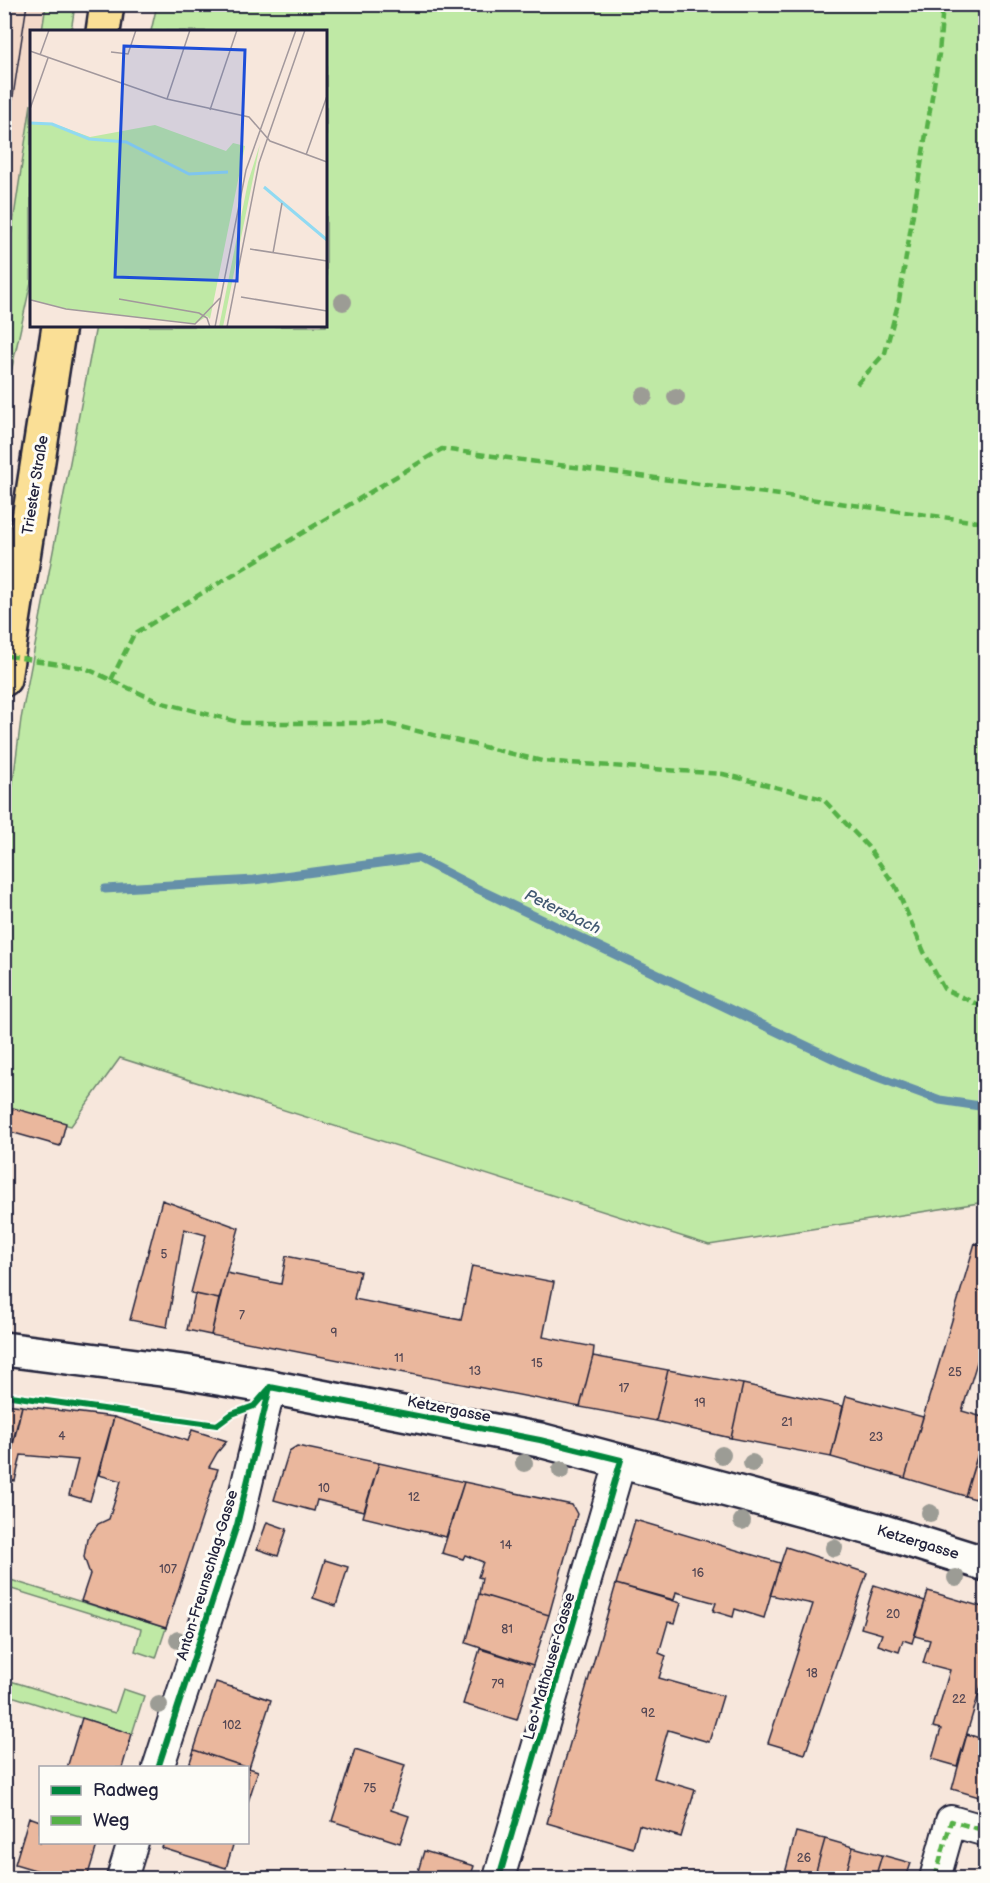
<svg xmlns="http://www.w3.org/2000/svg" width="990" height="1883" viewBox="0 0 990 1883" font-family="'Balsamiq Sans',sans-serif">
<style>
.built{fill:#f3d9c9}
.green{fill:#bfe9a5;stroke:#708670;stroke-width:1.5}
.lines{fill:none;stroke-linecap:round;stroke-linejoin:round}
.stream{stroke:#6590a9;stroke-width:9}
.building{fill:#eab79d;stroke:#22223b;stroke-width:1.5}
.street-casing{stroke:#22223b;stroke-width:34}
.secondary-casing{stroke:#22223b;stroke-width:38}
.primary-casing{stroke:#22223b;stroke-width:38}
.street{stroke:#fdfcf7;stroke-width:30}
.secondary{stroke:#fdfcf7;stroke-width:33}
.primary{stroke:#fadf96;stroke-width:33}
.tram{stroke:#22223b;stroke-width:1.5}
.quiet{stroke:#55b146;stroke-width:4.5;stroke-dasharray:9 4.5;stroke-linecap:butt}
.cycleway-casing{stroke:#fdfcf7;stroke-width:10}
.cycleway{stroke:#00873e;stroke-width:6}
.tree{fill:#9c9c95}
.labels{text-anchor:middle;stroke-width:6;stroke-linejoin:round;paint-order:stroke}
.number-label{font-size:12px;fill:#544754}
.street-label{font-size:15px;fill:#22223b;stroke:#fdfcf7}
.water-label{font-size:16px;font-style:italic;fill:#435972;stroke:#fdfcf7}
.inset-river{fill:none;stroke:#91daf2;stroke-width:3}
.inset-road{fill:none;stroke:#a2989c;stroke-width:1.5}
.view{fill:#1d4ed8;fill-opacity:0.15;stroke:#1d4ed8;stroke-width:3}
.inset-edge{fill:none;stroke:#22223b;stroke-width:3}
</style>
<rect width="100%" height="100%" fill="#f7e7dc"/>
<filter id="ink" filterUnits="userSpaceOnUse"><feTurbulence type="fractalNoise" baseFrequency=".0167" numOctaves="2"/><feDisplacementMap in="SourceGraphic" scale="12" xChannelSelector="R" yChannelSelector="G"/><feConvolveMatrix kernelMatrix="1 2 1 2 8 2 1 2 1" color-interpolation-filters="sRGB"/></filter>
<g filter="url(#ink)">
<path class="built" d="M5,5H46L42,31L32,32L31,104L5,276Z"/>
<path class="green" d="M46,5H75L71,31H42Z
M157,5H985V1202L709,1245L120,1058L71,1126L5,1110V845L21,719L96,326H326V32L151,31Z
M31,104V282L5,399V276Z
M4,1578L166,1628L156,1658L135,1651L141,1629L5,1587Z
M4,1679L115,1713L123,1689L144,1696L132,1734L5,1694Z"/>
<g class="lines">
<path class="stream" d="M105,889L254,880L418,858L476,888L853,1068L940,1100L986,1107"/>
</g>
<path class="building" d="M13,1108L66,1123L60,1146L7,1131Z
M162,1200L239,1228L219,1299L191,1293L206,1235L184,1229L167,1327L130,1320Z
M975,1243L986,1247V1333L962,1411L986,1418V1428L965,1496L905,1478Z
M286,1256L360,1271L354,1299L461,1320L472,1266L554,1282L543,1337L594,1347L593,1356L580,1407L211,1335L226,1273L281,1284Z
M195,1294L219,1299L211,1335L187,1330Z
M593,1356L668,1370L656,1421L580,1407Z
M668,1370L743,1384L731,1438L656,1421Z
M743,1384L843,1406L831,1457L731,1438Z
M846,1396L923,1417L905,1478L831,1457Z
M4,1404L22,1406L8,1460H4Z
M22,1406L114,1417L90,1501L69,1495L78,1460L21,1455L15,1481L5,1480Z
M114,1417L188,1441L192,1430L227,1441L217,1453L209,1467L218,1469L166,1628L81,1601L90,1574L84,1557L87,1539L98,1524L109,1519L121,1481L99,1475Z
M981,1443L986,1444V1502L965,1496Z
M297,1446L379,1463L364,1511L317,1500L314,1511L274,1500L289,1451Z
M379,1463L464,1482L446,1537L363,1517Z
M464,1482L572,1505L577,1514L549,1615L479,1594L482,1578L478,1577L483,1562L465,1555L463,1559L442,1553Z
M635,1520L780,1563L764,1618L735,1609L733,1617L713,1611L716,1603L676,1592L674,1600L616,1584Z
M267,1522L287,1529L278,1556L257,1549Z
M786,1547L867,1573L805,1754L768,1743L813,1604L770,1595Z
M325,1560L348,1567L336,1606L313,1598Z
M616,1584L681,1603L675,1623L668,1622L659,1653L666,1656L659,1678L723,1696L709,1742L668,1730L654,1778L695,1790L681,1837L639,1825L633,1848L547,1823Z
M874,1585L925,1601L912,1643L903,1640L899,1652L878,1645L882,1634L861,1628Z
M928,1591L986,1608V1670L957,1766L932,1759L941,1729L933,1727L950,1670L923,1663L930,1640L915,1636Z
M479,1594L549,1615L533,1665L466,1643Z
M480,1649L533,1665L517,1720L463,1704Z
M216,1682L271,1700L249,1768L194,1750Z
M82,1718L132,1734L122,1768H67Z
M967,1734L986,1740V1799L952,1789Z
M355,1749L405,1765L391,1810L409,1816L400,1843L332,1821Z
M194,1750L258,1771L248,1802V1768H188Z
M29,1817L40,1821V1842H98L87,1878H62L15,1864Z
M796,1832L825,1839L814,1878L784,1877Z
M825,1839L853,1847L845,1878H814Z
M164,1842H234L226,1868L162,1848Z
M853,1847L882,1855L875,1878H845Z
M424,1851L474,1866L470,1878H416Z
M882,1855L911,1863L906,1878H875Z
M227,1871L254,1878H224Z"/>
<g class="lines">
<defs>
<path id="street" d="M158,1768L237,1525L270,1387
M122,1878L133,1842
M499,1878L621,1460
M935,1878L951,1821L986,1831"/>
<path id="secondary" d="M4,1349L184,1372L270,1387L540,1440L874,1529L986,1564"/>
<path id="primary" d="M103,32L107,4
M4,679L59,326"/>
</defs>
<use href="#street" class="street-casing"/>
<use href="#secondary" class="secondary-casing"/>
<use href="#primary" class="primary-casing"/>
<use href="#street" class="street"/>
<use href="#secondary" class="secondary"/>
<use href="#primary" class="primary"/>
<path class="tram" d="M4,28L8,4
M4,156L27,4"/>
<path class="quiet" d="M857,384L885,353L899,300L939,54L943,4
M8,656L85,668L159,702L243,723H384L542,761L723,774L823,799L868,847L896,887L924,952L944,989L986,1008
M111,680L134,634L442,449L986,523
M935,1878L951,1821L986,1831"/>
<defs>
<path id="cycleway" d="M270,1387L540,1440L621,1460L499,1878
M4,1395L217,1425L232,1414L254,1406L268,1390
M158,1768L237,1525L270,1387"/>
</defs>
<use href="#cycleway" class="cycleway-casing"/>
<use href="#cycleway" class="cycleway"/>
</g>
<g class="tree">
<circle cx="343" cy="302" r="9"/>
<circle cx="644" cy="396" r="9"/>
<circle cx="676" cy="397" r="9"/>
<circle cx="722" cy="1455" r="9"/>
<circle cx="524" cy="1463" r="9"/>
<circle cx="752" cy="1463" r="9"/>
<circle cx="561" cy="1470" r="9"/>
<circle cx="930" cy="1513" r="9"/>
<circle cx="742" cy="1521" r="9"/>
<circle cx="834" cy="1548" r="9"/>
<circle cx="956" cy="1578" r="9"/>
<circle cx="178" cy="1640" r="9"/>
<circle cx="159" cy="1705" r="9"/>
</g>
</g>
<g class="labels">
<g class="number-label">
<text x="164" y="1258">5</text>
<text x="242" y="1319">7</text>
<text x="334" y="1337">9</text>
<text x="399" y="1362">11</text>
<text x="537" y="1367">15</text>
<text x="475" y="1375">13</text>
<text x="955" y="1376">25</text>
<text x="624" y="1392">17</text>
<text x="700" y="1407">19</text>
<text x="787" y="1426">21</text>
<text x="62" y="1440">4</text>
<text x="876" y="1441">23</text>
<text x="324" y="1492">10</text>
<text x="414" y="1501">12</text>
<text x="506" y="1549">14</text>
<text x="168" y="1573">107</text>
<text x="698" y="1577">16</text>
<text x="893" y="1618">20</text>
<text x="507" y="1633">81</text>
<text x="812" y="1677">18</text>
<text x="498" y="1688">79</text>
<text x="959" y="1703">22</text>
<text x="648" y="1717">92</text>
<text x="232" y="1729">102</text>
<text x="370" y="1792">75</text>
<text x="804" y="1862">26</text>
</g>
<g class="street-label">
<text transform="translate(35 485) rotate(-81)" y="5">Triester Straße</text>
<text transform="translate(449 1409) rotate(11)" y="5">Ketzergasse</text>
<text transform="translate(918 1542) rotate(17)" y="5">Ketzergasse</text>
<text transform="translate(207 1575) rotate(-73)" y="5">Anton-Freunschlag-Gasse</text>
<text transform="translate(549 1666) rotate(-74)" y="5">Leo-Mathauser-Gasse</text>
</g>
<g class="water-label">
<text transform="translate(563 911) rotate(26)" y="6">Petersbach</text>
</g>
</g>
<g transform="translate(30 30)">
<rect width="297" height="297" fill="#f7e7dc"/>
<path d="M0,93L30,96L60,107L125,95L196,121L203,113L215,116L180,289L177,286L165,294L36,279L1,270ZM230,114L193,297H189L218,152Z" fill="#bfe9a5"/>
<path class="inset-river" d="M0,93L22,94L59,109L96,112L159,144L198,142M234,157L297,210"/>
<path class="inset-road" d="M0,21L137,69L219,87L240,111L297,132M81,22L98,24L106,0M10,25L19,0M137,69L160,0M0,79L18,28M180,80L207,0M276,125L297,66M220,219L297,231M243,223L252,173M211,267L297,281M89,269L169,283L177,288L180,297M1,270L36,279L165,294L190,268M185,297L216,140L266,0M197,297L229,133L275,0"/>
<path class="view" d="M94,16L215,20L207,251L85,247Z"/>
<rect width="297" height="297" class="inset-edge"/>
</g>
<rect width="990" height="1883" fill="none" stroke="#fdfcf7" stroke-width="24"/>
<rect x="12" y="12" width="966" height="1859" fill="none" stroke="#22223b" stroke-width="2" filter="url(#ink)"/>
<rect x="39" y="1766" width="210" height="78" fill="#fdfcf7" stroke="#a5a5ac" stroke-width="1.5"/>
<rect x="51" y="1786" width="30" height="9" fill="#00873e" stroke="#a5a5ac" stroke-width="1.5"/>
<text x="93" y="1796" font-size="18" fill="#22223b">Radweg</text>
<rect x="51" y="1816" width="30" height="9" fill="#55b146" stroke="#a5a5ac" stroke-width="1.5"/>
<text x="93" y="1826" font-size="18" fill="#22223b">Weg</text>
</svg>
